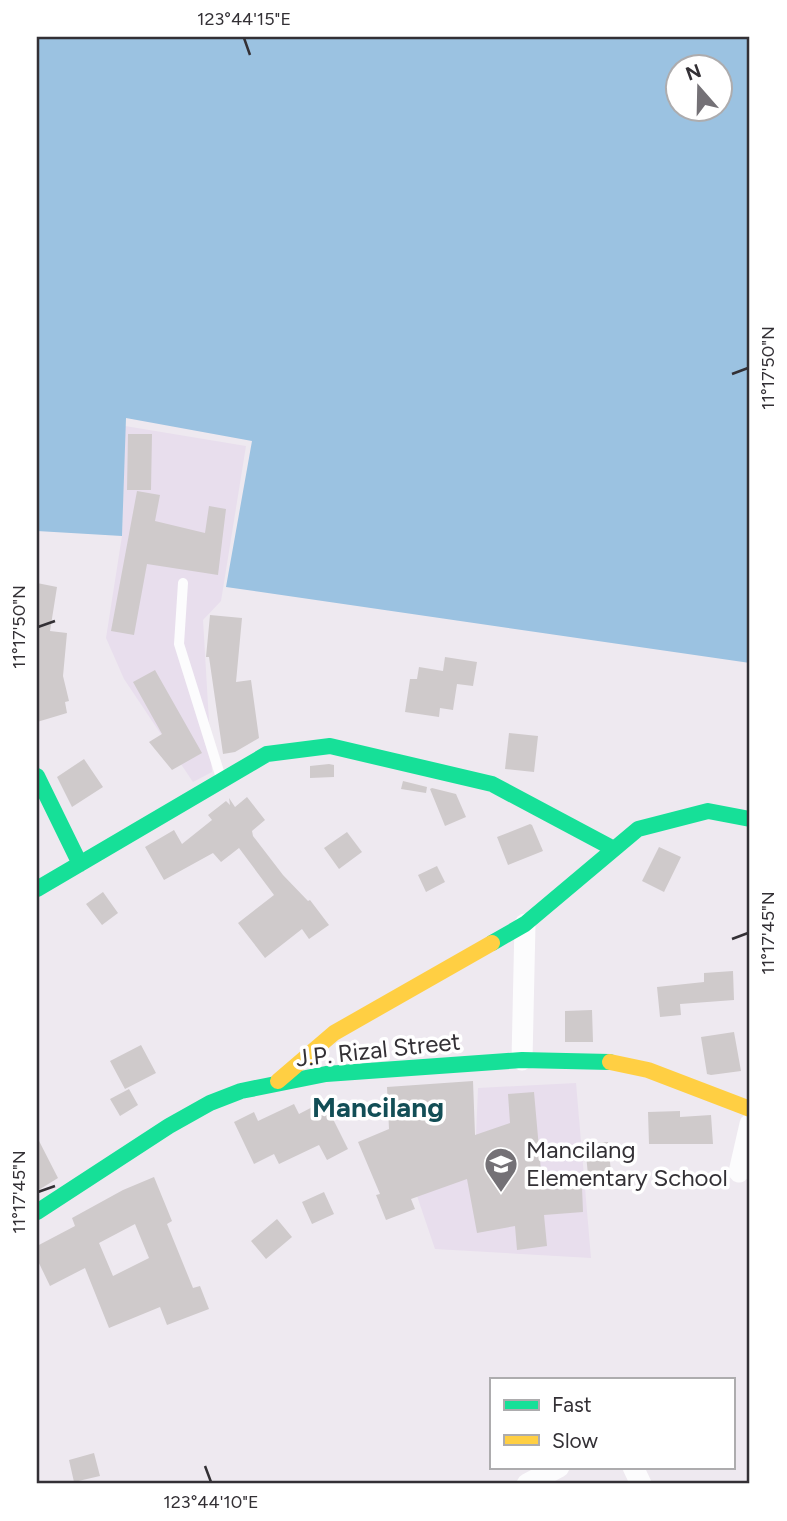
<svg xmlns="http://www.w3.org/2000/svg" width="787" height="1521" viewBox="0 0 787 1521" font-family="Figtree,sans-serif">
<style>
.built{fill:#e8deed}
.water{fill:#9bc2e1;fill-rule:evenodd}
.building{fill:#cfcacb;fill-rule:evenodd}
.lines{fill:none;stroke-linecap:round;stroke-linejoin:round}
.lane{stroke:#fcfcfd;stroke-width:10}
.street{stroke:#fcfcfd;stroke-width:21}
.fast{stroke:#16e098;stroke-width:16}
.slow{stroke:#ffcf43;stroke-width:16}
.ticks{fill:none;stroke:#333035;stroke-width:2.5}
.labels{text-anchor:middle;stroke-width:7;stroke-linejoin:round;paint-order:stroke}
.street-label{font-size:24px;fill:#333035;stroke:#fff}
.poi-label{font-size:24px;fill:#333035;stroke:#fff;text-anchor:start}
.quarter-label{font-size:28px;font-weight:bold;fill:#124e56;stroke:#fff}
.neatline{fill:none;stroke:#333035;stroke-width:2.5}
.ticks-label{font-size:18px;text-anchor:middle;fill:#333035}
</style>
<rect width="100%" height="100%" fill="#eee9f0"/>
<path class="built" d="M125,426L246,446L221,601L203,620L212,772L193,782L124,679L106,638L122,536Z
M576,1083L591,1258L435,1249L398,1140L476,1135L478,1088Z"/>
<path class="water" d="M37,37H750V663L226,587L252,441L126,418L122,536L37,531ZM678,66H720V108H678Z"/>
<path class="building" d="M128,434H152L151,490H127Z
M137,491L160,495L155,521L205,533L209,506L226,509L218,575L147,564L134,635L111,631Z
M37,583L57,587L50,631L67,633L63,676L69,701L65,702L67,713L37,722Z
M210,615L242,618L236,682L251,680L259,738L235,752L223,754L209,657H206Z
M445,657L477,662L473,686L457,684L453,710L440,708L439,717L405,712L410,679H417L419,667L443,671Z
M155,670L202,753L172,770L149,742L162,734L133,682Z
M509,733L538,736L534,772L505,769Z
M84,759L103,787L72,807L57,777Z
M329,764L334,765V777L310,778V766Z
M403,781L427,787L426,793L401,789Z
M432,788L456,794L466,817L445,826L430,789Z
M247,797L265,820L252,831L253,836L283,875L308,901L310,900L329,925L309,939L302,929L265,958L238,923L274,895L239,848L221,862L213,853L164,880L145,847L174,830L182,844L212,820L208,815L226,801L230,805L229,798L235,807Z
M530,824L532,825L543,851L508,865L497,837Z
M347,832L362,852L339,869L324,848Z
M659,847L681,857L664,892L642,881Z
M437,866L445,882L426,892L418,875Z
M103,892L118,913L102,925L86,904Z
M733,971L734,1000L680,1004L681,1015L660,1017L657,987L704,982V973Z
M592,1010L593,1042H565V1011Z
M734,1032L741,1071L711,1075L707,1074L701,1037Z
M141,1045L156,1073L125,1089L110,1061Z
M473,1081L475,1135L510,1123L508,1094L534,1092L541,1171H544L545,1189L582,1187L583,1212L544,1215L547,1246L517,1250L515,1226L477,1233L467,1179L411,1199L415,1209L386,1220L376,1195L380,1194L358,1142L389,1129L387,1087Z
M129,1089L138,1105L120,1116L110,1099Z
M324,1101L348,1149L327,1160L319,1145L279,1164L274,1154L254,1164L234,1122L254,1112L258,1121L294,1104L299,1114Z
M680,1111V1117L711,1115L713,1144H649L648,1112Z
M37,1137L58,1178L37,1191Z
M608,1142L611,1172L588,1175L585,1144Z
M154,1177L172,1221L167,1224L193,1288L200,1286L209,1309L167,1325L160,1307L109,1328L85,1268L50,1286L37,1259V1246L75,1226L72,1218L123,1190ZM135,1224L149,1258L113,1276L99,1243Z
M324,1192L334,1214L312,1224L302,1202Z
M277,1219L292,1237L266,1259L251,1241Z
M94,1453L100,1476L74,1482L69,1460Z"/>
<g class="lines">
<path class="lane" d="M183,583L179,644L221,778"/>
<path class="street" d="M522,1060L525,924
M739,1172L750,1124
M633,1467L641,1484
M527,1484L559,1467"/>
<path class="fast" d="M37,776L80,864
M37,889L267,754L330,746L492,784L614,849
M492,943L525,924L638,829L708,811L750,819
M37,1212L169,1126L210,1103L241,1091L326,1074L522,1060L610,1062"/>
<path class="slow" d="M610,1062L648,1070L750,1109
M278,1081L334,1033L492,943"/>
</g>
<path class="ticks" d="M244,38L250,55M732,374L748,368M38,627L55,621M732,939L748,933M38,1192L55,1186M205,1466L211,1482"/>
<defs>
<symbol id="school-pin" viewBox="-11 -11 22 30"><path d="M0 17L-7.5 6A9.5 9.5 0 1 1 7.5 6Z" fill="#747176" stroke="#fff"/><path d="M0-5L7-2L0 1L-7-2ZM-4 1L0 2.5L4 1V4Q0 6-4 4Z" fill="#fff"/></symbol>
</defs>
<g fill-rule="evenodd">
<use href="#school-pin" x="482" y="1145" width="38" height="52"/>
</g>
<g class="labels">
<g class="street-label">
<text transform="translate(378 1050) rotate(-6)" y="8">J.P. Rizal Street</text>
</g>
<g class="poi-label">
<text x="526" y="1158">Mancilang<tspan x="526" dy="28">Elementary School</tspan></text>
</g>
<g class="quarter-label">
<text x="378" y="1117">Mancilang</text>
</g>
</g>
<rect width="787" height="1521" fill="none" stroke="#ffffff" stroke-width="77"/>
<rect x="490" y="1378" width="245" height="91" fill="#ffffff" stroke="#adacae" stroke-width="2"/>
<rect x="504" y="1400" width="35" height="10" fill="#16e098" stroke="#adacae" stroke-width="2"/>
<text x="552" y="1412" font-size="21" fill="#333035">Fast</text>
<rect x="504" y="1435" width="35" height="10" fill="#ffcf43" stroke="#adacae" stroke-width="2"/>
<text x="552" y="1448" font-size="21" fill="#333035">Slow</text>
<g transform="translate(699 88) rotate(340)"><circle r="33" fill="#ffffff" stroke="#adacae" stroke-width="2"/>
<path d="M0-5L12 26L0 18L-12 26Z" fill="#747176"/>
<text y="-10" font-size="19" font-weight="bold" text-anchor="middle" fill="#333035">N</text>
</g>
<rect x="38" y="38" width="710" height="1444" class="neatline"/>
<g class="ticks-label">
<text x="244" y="25">123°44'15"E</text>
<text transform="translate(768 368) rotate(-90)" y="6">11°17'50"N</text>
<text transform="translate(19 627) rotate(-90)" y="6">11°17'50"N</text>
<text transform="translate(768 933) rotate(-90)" y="6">11°17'45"N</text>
<text transform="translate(19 1192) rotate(-90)" y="6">11°17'45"N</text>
<text x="211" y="1508">123°44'10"E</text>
</g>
</svg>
